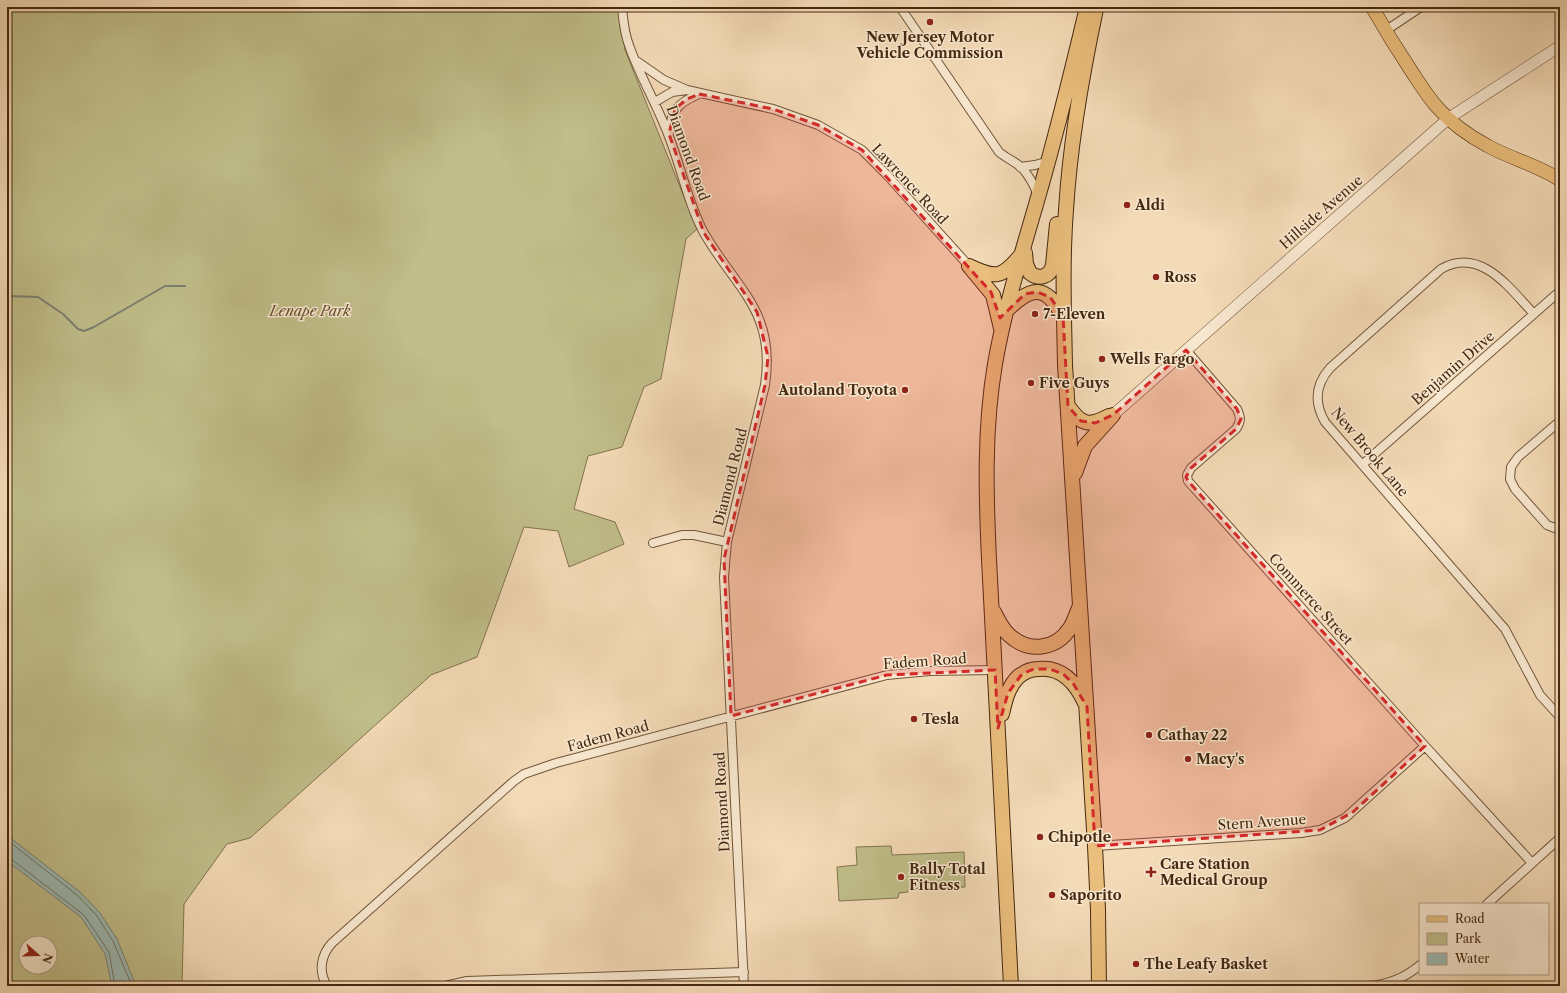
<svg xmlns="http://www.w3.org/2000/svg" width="1567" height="993" viewBox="0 0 1567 993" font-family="'Libre Caslon Text',serif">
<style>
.green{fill:#c0be8a;stroke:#83744e;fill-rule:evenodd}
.water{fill:#9cbab4;stroke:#7a8073}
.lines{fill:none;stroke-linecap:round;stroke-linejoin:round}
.shore{stroke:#717262;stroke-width:1}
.stream{stroke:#7a8073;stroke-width:2}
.minor-casing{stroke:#72563a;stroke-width:10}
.tertiary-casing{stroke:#72563a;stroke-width:12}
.primary-casing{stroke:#462911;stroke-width:14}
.trunk-casing{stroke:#462911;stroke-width:16}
.minor{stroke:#f8e8d0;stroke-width:8}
.tertiary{stroke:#f8e8d0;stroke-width:11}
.primary{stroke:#eabe7c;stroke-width:13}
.trunk{stroke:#eabe7c;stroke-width:14}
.marked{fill:#d62828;fill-opacity:0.2;stroke:#d62828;stroke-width:3;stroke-dasharray:8 5;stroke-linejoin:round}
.poi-dot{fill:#8f2418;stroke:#f8e8d0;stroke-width:1.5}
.labels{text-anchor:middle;stroke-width:3;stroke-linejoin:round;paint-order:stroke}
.poi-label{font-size:14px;font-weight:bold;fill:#462911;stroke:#f8e8d0;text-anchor:start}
.street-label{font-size:14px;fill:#462911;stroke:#f8e8d0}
.park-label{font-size:14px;font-style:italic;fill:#644e2f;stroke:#f8e8d0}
</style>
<rect width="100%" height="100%" fill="#f4dbb7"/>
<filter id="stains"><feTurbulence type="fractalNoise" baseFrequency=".005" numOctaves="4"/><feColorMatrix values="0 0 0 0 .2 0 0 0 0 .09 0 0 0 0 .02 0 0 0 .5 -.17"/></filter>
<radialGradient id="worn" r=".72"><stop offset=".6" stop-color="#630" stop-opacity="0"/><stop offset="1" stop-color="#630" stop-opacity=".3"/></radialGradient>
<path class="green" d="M7,7H620L625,50L697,229L686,239L661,379L644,387L622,447L588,456L574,509L615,522L624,544L569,567L558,531L524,527L477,657L431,675L250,838L227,844L184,904L182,986H7ZM26,943H50V967H26Z
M891,846L892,855L964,852L965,887L908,889V892L899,893L898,898L839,901L837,867L857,865L856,847Z"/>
<path class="water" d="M7,830L13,840L80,892L100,913L117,939L136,986H112L105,954L81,917L7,861Z"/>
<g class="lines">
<path class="shore" d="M7,838L11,843L77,895L97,916L113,941L132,986
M7,858L11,859L84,915L109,952L115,986"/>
<path class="stream" d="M7,296L38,297L63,314L78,329L84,331L94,327L165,286H185"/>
<defs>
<path id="minor" d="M622,7C623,20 625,36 630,48C641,78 657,105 668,134C681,166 688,204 704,233C737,290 776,311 765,385L727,542L724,577L744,986
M900,7L999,152C1006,158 1014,161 1021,167C1029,175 1034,185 1038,195
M1385,31L1421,7
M638,62L664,80L685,89
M655,102L672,92L687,90L773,109L818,125L862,150L887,175L969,266
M669,134C671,110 678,103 699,94
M1020,167L1035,165L1049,161
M1534,314C1510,289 1481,246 1441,269L1330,368C1315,385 1314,403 1325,422L1505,629L1540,695L1560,717
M1186,350L1237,409C1241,417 1241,422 1236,429L1191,468L1187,475L1188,481L1425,746L1532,863
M1560,421L1518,457L1511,467L1510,479L1515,489L1547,525L1560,530
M1363,464L1560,291
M653,543L682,535H694L727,542
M1095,846L1301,833L1320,830L1345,818L1425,746
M1487,904L1560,838
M327,986C318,971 321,955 332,943L514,781L524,774L556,763L887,675L930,671L995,670
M445,986L467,981L744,972
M1367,986C1386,985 1405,978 1420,965"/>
<path id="tertiary" d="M1113,415L1449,118L1560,46"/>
<path id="primary" d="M1372,7C1385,30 1398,51 1412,72C1420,84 1428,97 1437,107C1451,123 1469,136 1488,146C1511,159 1538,165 1560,180"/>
<path id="trunk" d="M1096,9C1082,75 1070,143 1066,210C1062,262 1064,313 1065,365L1095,846L1098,910L1099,986
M1025,253L1026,264L1030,273C1039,280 1050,277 1053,265L1057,224
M969,266L993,295L1001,328
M969,266C996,279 1002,278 1021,255
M1007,310C1032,285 1046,285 1063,316
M1068,406C1081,425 1089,427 1109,416
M1075,473L1085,446L1113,415
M994,612C998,620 1002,629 1009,635C1028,653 1056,650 1070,628C1074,622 1076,615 1079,608
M1002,714C1005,701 1008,687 1018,677C1024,672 1031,669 1038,669C1062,666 1076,683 1085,703
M1011,986L989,559C986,494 984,429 995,364C1005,306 1023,250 1039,194C1057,132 1072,70 1087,7"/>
</defs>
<use href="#minor" class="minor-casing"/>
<use href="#tertiary" class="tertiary-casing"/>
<use href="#primary" class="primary-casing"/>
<use href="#trunk" class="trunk-casing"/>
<use href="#minor" class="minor"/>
<use href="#tertiary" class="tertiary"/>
<use href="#primary" class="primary"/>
<use href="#trunk" class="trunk"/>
</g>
<path class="marked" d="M699,94L773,109L818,125L862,150L991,292L1000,318L1025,294L1037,292L1050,297L1063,316L1068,406L1081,421L1095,423L1113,415L1186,350L1237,409L1241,419L1236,429L1191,468L1186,477L1188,481L1425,746L1353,812L1320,830L1095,846L1087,707L1073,683L1063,674L1050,669H1034L1022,674L1008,693L998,728L995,670L887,675L731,716L724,559L765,385L768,357L757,312L704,233L669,134L675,109L687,99Z"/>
<g class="poi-dot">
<circle cx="930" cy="22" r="4"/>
<circle cx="1127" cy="205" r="4"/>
<circle cx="1156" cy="277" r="4"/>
<circle cx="1035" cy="314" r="4"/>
<circle cx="1102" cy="359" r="4"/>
<circle cx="1031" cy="383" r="4"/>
<circle cx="905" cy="390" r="4"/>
<circle cx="914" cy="719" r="4"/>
<circle cx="1149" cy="735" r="4"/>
<circle cx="1188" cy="759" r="4"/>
<circle cx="1040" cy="837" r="4"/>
<path d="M1149 866h4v4h4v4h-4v4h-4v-4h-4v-4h4z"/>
<circle cx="901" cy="877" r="4"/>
<circle cx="1052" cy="895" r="4"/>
<circle cx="1136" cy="964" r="4"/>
</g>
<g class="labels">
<g class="poi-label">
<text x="930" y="42" text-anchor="middle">New Jersey Motor<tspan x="930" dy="16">Vehicle Commission</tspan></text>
<text x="1135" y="210">Aldi</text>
<text x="1164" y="282">Ross</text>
<text x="1043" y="319">7-Eleven</text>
<text x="1110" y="364">Wells Fargo</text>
<text x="1039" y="388">Five Guys</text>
<text x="897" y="395" text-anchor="end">Autoland Toyota</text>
<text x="922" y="724">Tesla</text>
<text x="1157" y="740">Cathay 22</text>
<text x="1196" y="764">Macy's</text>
<text x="1048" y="842">Chipotle</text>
<text x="1160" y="869">Care Station<tspan x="1160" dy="16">Medical Group</tspan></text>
<text x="909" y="874">Bally Total<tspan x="909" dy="16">Fitness</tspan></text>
<text x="1060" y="900">Saporito</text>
<text x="1144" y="969">The Leafy Basket</text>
</g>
<g class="street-label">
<text transform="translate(688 153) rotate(70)" y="5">Diamond Road</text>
<text transform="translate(910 184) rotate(47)" y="5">Lawrence Road</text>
<text transform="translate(1321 212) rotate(-41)" y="5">Hillside Avenue</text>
<text transform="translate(1453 368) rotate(-41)" y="5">Benjamin Drive</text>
<text transform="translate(1370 452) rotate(50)" y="5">New Brook Lane</text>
<text transform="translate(730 477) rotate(-76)" y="5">Diamond Road</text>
<text transform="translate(1311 599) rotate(48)" y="5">Commerce Street</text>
<text transform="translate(925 661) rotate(-4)" y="5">Fadem Road</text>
<text transform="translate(608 736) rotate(-15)" y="5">Fadem Road</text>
<text transform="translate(722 802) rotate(-93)" y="5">Diamond Road</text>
<text transform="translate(1262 822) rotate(-4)" y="5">Stern Avenue</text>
</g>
<g class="park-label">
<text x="310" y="316">Lenape Park</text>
</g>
</g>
<rect width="1567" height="993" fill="none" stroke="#f4dbb7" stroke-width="24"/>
<rect x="8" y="8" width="1551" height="977" fill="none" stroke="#462911" stroke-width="2"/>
<rect x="12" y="12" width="1543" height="969" fill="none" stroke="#462911"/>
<rect x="1419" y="903" width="130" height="72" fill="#f8e8d0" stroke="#b19c84"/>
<rect x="1427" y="916" width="20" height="6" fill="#eabe7c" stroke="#b19c84"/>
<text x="1455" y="923" font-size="12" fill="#462911">Road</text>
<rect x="1427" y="933" width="20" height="12" fill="#c0be8a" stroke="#b19c84"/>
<text x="1455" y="943" font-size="12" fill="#462911">Park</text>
<rect x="1427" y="953" width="20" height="12" fill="#9cbab4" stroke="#b19c84"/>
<text x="1455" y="963" font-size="12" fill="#462911">Water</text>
<g transform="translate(38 955) rotate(110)"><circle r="19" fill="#f8e8d0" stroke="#b19c84"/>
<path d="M0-3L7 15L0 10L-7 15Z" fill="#8f2418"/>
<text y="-6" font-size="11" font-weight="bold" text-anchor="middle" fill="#462911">N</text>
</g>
<rect width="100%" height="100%" filter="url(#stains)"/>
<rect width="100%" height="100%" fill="url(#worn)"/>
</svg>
